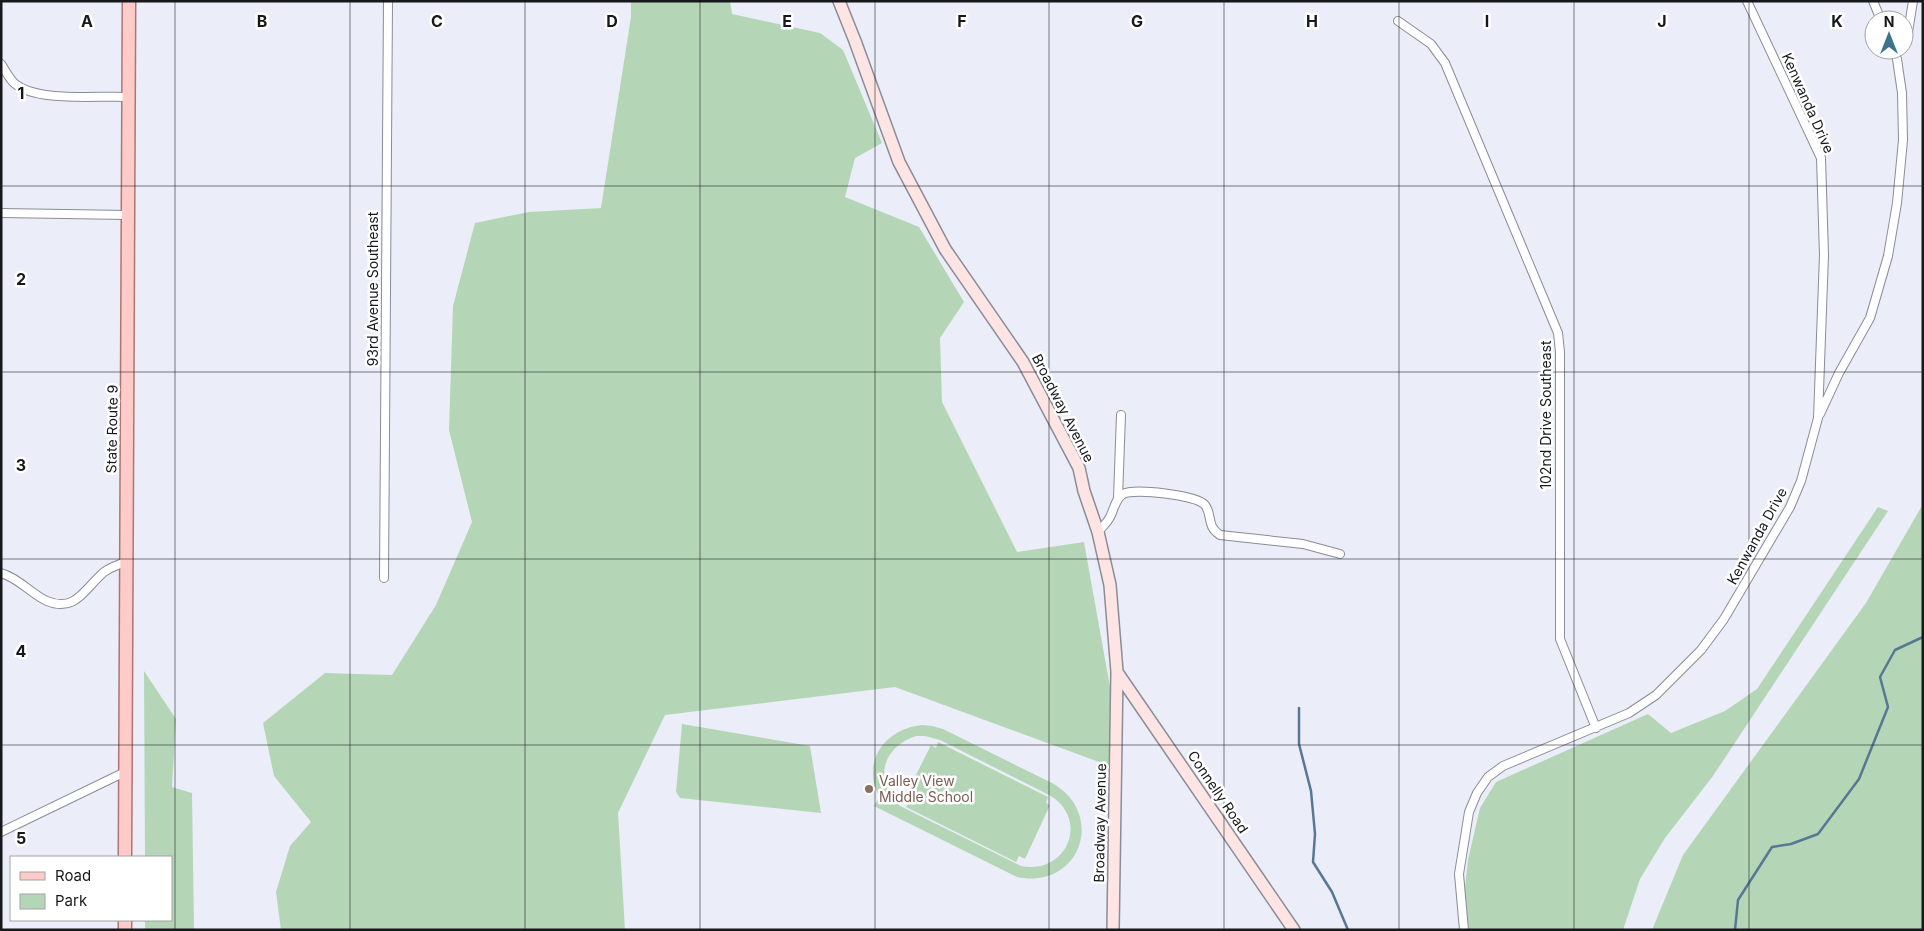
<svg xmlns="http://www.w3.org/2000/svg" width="1924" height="931" viewBox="0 0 1924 931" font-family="Inter,sans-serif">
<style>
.green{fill:#b4d6b6;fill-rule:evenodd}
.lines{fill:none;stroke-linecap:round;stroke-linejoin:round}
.stream{stroke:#567894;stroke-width:2.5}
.street-casing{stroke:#8a8c97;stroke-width:10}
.secondary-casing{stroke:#8a8c97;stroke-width:14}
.primary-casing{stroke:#ac7674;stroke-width:15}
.street{stroke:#fff;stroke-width:8}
.secondary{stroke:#fee5e3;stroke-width:11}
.primary{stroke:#fecbc8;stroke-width:12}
.grid{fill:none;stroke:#17181c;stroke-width:1;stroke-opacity:0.55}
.education-dot{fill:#8d6e63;stroke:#fff;stroke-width:2}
.labels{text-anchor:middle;stroke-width:5;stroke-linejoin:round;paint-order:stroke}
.street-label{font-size:14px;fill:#17181c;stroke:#fff}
.education-label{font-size:14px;fill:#785e54;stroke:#fff;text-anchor:start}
.grid-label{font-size:16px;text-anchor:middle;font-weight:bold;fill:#17181c;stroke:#fff;stroke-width:5;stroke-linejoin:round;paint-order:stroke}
</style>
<rect width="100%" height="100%" fill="#ebedf9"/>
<path class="green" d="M631,1H730L732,14L820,33L843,50L882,143L855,158L845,197L919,227L964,302L940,338L942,402L1017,552L1084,542L1117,726L1110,766L895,687L665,715L618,813L625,930H281L276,892L290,846L311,822L274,776L263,723L325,673L392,675L436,605L472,522L449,430L453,306L475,223L529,212L601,208L631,17Z
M1923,504V930H1652L1683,855L1866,603Z
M1878,507L1888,511L1713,776L1665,838L1640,879L1623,930H1469L1464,897L1468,860L1480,808L1496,782L1648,714L1671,733L1725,711L1757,689Z
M144,671L176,719L172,787L192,793L194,930H145V920H171V857H145Z
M682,724L810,746L821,813L680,798L676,792Z
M922,725L932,726L943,729L1052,783C1107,814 1080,890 1017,877L874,806L879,797C861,761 885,729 922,725ZM916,736H925L940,740L1049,795C1090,818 1068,875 1021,866L900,806C873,781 882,747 916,736Z
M938,742L1048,797L1046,803L1050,805L1025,859L1019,856L1016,862L906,807L909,801L904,799L931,745L936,748Z"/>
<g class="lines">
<path class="stream" d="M1299,708V744L1311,791L1315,834L1313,862L1332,892L1348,930
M1735,930L1738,900L1772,847L1791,844L1818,834L1859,779L1888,707L1880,677L1895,650L1923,637"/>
<defs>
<path id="street" d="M1873,1L1881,20
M1398,21L1431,44L1445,63L1558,333L1560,352V639L1596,728
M1904,43L1908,32L1913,1
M1,64C5,70 9,78 14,83C37,103 99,95 129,97
M1,213L128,215
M1820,414L1839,373L1870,318L1888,256L1897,203L1903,140L1902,93L1897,59L1894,50
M1118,498L1121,415
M1098,532C1102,527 1107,523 1110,517C1114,510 1115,499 1123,494C1134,488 1197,495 1205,505C1213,516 1206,526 1220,535L1303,544L1340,554
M1,573C19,578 31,594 47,601C76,613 85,588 104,572C111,567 118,565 125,562
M384,578L388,1
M1,832L125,772
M1464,930L1459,874L1469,812L1477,793L1488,777L1503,766L1629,713L1656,695L1701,650L1724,619L1790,507L1801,481L1818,418L1824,255L1821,158L1747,1"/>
<path id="secondary" d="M839,1L855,41L899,162L945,249L1023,362L1079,468L1084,491L1098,532L1110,585L1117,672L1113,930
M1117,672L1294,930"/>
<path id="primary" d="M125,857L129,1
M125,930V920"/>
</defs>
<use href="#street" class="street-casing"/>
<use href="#secondary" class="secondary-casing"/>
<use href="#primary" class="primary-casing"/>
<use href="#street" class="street"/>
<use href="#secondary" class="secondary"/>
<use href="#primary" class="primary"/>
</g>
<path class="grid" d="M175,1V930M350,1V930M525,1V930M700,1V930M875,1V930M1049,1V930M1224,1V930M1399,1V930M1574,1V930M1749,1V930M1,186H1923M1,372H1923M1,559H1923M1,745H1923"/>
<circle class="education-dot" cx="869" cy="789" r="5"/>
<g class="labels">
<g class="street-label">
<text transform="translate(1808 103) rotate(66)" y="5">Kenwanda Drive</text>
<text transform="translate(373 289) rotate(-90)" y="5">93rd Avenue Southeast</text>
<text transform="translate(1063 408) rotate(63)" y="5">Broadway Avenue</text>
<text transform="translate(1546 415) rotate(-90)" y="5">102nd Drive Southeast</text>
<text transform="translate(112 429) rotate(-89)" y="5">State Route 9</text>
<text transform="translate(1757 536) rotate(-61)" y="5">Kenwanda Drive</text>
<text transform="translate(1218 792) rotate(56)" y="5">Connelly Road</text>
<text transform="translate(1100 823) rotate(-89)" y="5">Broadway Avenue</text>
</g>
<g class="education-label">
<text x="879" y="786">Valley View<tspan x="879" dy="16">Middle School</tspan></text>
</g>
</g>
<g class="grid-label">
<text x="87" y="27">A</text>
<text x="262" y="27">B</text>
<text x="437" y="27">C</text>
<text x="612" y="27">D</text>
<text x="787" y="27">E</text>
<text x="962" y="27">F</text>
<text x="1137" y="27">G</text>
<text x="1312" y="27">H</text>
<text x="1487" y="27">I</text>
<text x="1662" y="27">J</text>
<text x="1837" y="27">K</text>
<text x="21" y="99">1</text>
<text x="21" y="285">2</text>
<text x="21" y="471">3</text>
<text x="21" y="657">4</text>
<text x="21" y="844">5</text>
</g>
<rect width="1924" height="931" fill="none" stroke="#17181c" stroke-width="5"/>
<rect x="10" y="856" width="162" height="65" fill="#ffffff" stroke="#a2a3a4"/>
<rect x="20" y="872" width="25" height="8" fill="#fecbc8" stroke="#a2a3a4"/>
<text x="55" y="881" font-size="15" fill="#17181c">Road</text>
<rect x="20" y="894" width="25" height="15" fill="#b4d6b6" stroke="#a2a3a4"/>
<text x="55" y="906" font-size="15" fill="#17181c">Park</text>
<g transform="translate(1889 35)"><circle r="24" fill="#ffffff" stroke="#a2a3a4"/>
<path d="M0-4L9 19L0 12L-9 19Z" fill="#3c748e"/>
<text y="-8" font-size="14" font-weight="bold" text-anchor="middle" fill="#17181c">N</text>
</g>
</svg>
